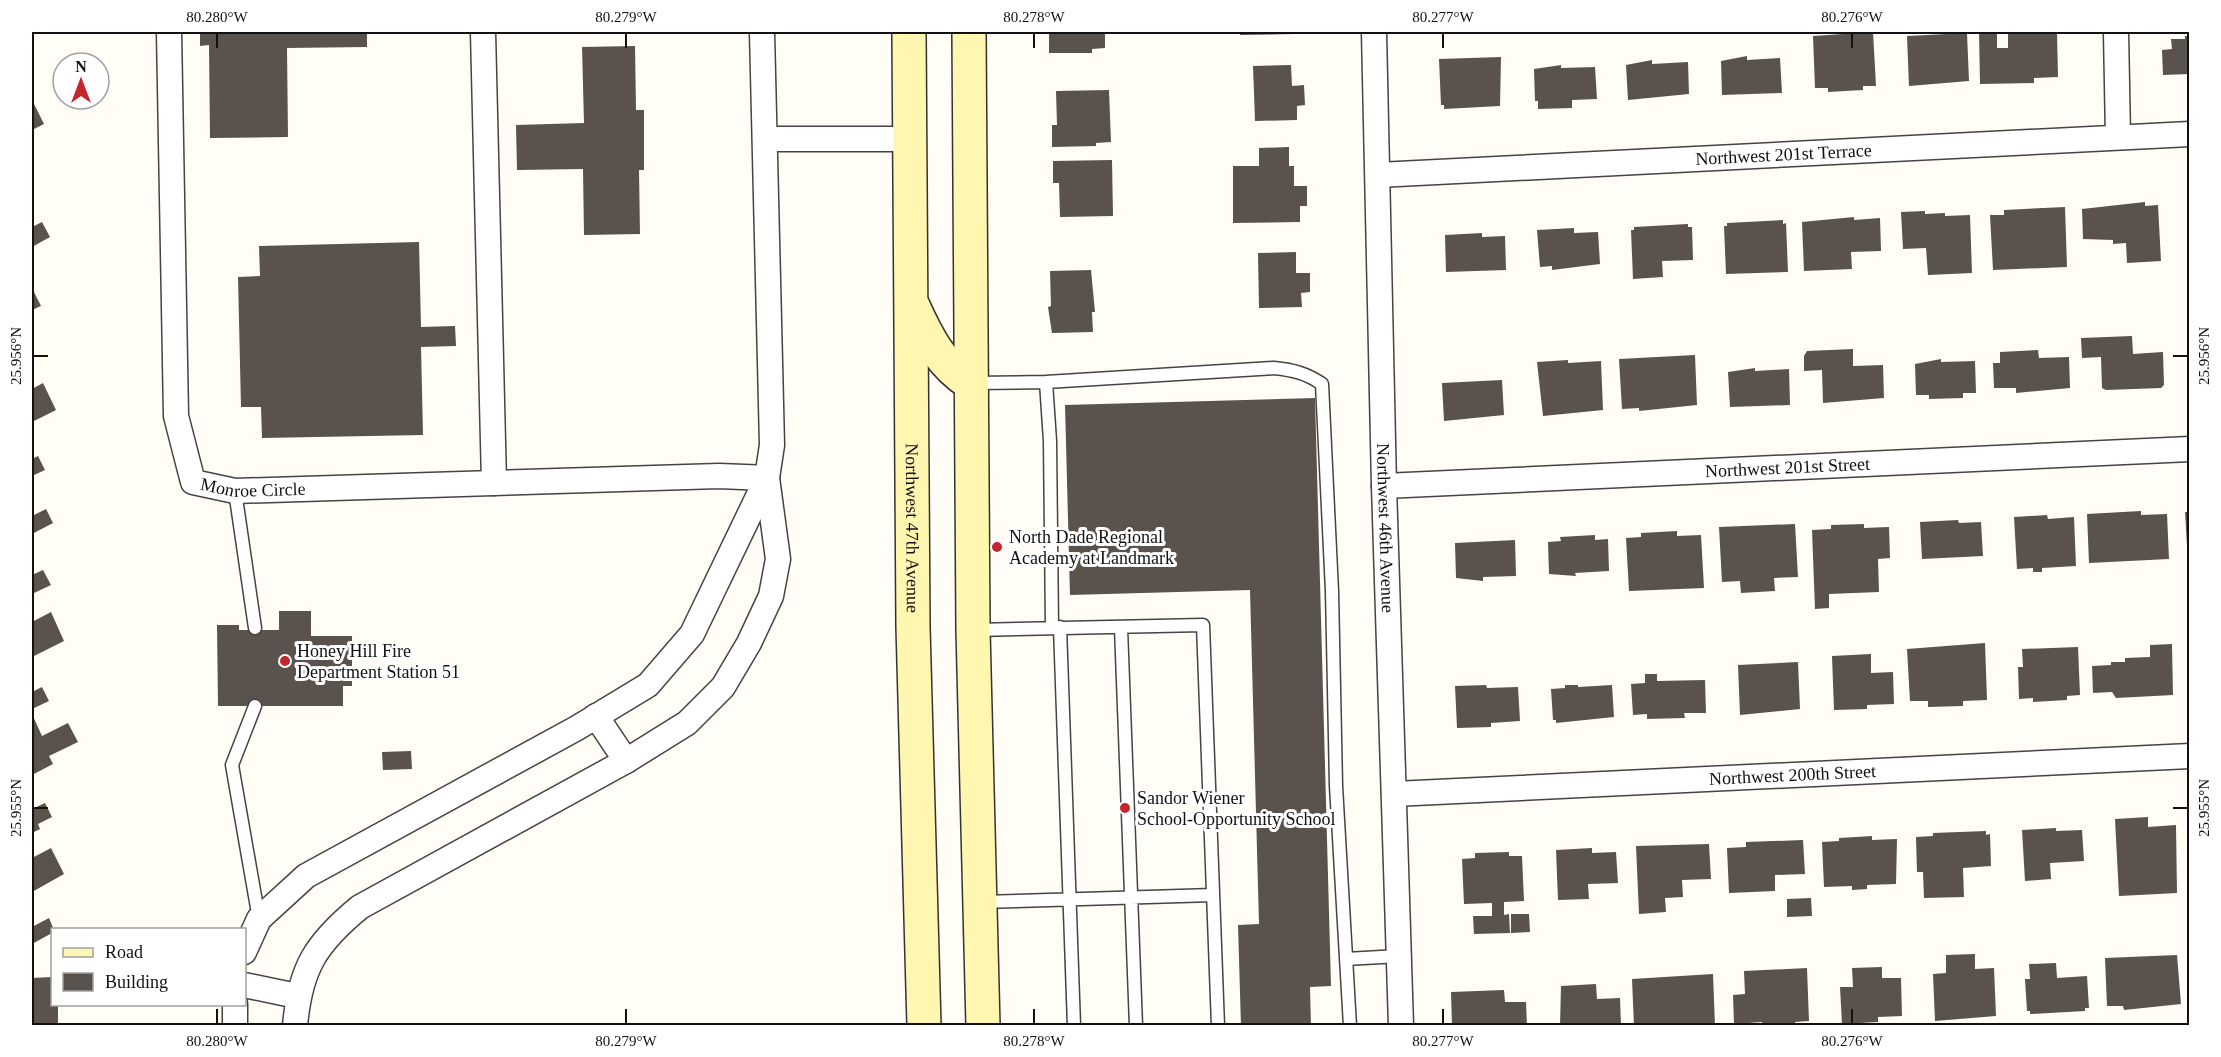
<svg xmlns="http://www.w3.org/2000/svg" width="2221" height="1057" viewBox="0 0 2221 1057" font-family="Georgia,serif">
<style>
.building{fill:#5a524d}
.lines{fill:none;stroke-linecap:round;stroke-linejoin:round}
.service-casing{stroke:#444;stroke-width:15}
.minor-casing{stroke:#444;stroke-width:27}
.secondary-casing{stroke:#333;stroke-width:36}
.service{stroke:#fff;stroke-width:12}
.minor{stroke:#fff;stroke-width:24}
.secondary{stroke:#fff6b0;stroke-width:33}
.ticks{fill:none;stroke:#111;stroke-width:2}
.poi-dot{fill:#c4262e;stroke:#fff;stroke-width:2}
.labels{text-anchor:middle;stroke-width:6;stroke-linejoin:round;paint-order:stroke}
.street-label{font-size:18px;fill:#111;stroke:#fff}
.poi-label{font-size:18px;fill:#111;stroke:#fff;text-anchor:start}
.neatline{fill:none;stroke:#111;stroke-width:2}
.ticks-label{font-size:15px;text-anchor:middle;fill:#111}
</style>
<rect width="100%" height="100%" fill="#fffdf5"/>
<path class="building" d="M200,32H367V47L287,48L288,137L210,138L209,45L200,46Z
M1049,32H1105V48L1092,49V53H1049Z
M1240,32H1295V34L1240,35Z
M1873,32L1876,86H1863V90L1828,92V88H1815L1813,36Z
M1979,32H1997V48H2008V32H2057L2058,77L2034,78V83L1980,84Z
M1967,33L1969,81L1909,86L1907,36Z
M2185,36H2190V74L2163,75L2162,50L2172,49L2171,39H2185Z
M635,46L636,110H644V170H639L640,234L584,235L583,169L517,170L516,125L584,123L582,47Z
M1747,56V60L1780,58L1782,93L1722,95L1721,61Z
M1501,57L1500,106L1444,109V105H1441L1439,59Z
M1652,60V64L1688,62L1689,94L1628,100L1626,65Z
M1291,65L1292,86L1304,85L1305,105L1297,106V120L1255,121L1253,66Z
M1561,65V68L1595,67L1597,99L1572,100V108L1538,109V101H1535L1534,69Z
M1109,90L1111,142L1096,143V146L1052,147V125H1057L1056,91Z
M32,100L44,124L32,130Z
M1289,147V166H1294V186H1307V206H1300V222L1233,223V166H1259V148Z
M1112,160L1113,216L1060,217L1059,183H1053V161Z
M2145,202V206L2158,205L2161,261L2127,263L2126,243L2113,244V240L2083,239L2082,209Z
M2065,207L2067,267L1993,270L1990,215H2004V210Z
M1925,211V214L1945,213V216L1970,215L1972,273L1928,275L1926,248L1903,249L1901,212Z
M1854,217V220L1880,218L1881,251L1851,252L1852,269L1804,271L1802,222Z
M1783,220V224L1786,223L1788,272L1726,274L1724,226H1727V223Z
M42,222L50,237L32,247V227Z
M1688,224V227H1692L1693,260L1662,261L1663,277L1633,279L1631,230H1634V227Z
M1574,228V233L1598,232L1600,264L1552,270V266L1540,267L1537,230Z
M1482,233V237L1505,236L1506,270L1446,272L1445,235Z
M419,242L421,327L455,326L456,346L421,347L423,435L262,438L261,407H241L238,277L260,276L259,246Z
M1296,252V273H1310V292L1301,293L1302,307L1259,308L1258,253Z
M1091,270L1095,312H1092L1093,332L1052,333L1048,307L1051,306L1050,271Z
M32,288L41,306L32,310Z
M2132,336L2133,354L2163,352L2164,385L2161,388L2106,390L2102,388L2101,357L2082,358L2081,338Z
M1853,349V366L1883,365L1884,398L1823,403L1822,370L1804,371V356L1807,351Z
M2038,350L2039,358L2069,357L2070,388L2016,393V388H1994L1993,363H2000V352Z
M1695,355L1697,405L1639,411V408L1622,409L1619,359Z
M1941,359V362L1975,361L1976,393H1963V398L1929,399V395H1916L1915,364Z
M1568,360V363L1601,361L1603,410L1543,416L1537,362Z
M1755,368V371L1789,369L1790,405L1730,407L1728,372Z
M1502,380L1504,415L1444,421L1442,383Z
M43,383L56,410L32,422V389Z
M1315,398L1331,986L1310,987L1311,1026H1241L1238,925L1259,924L1250,590L1070,595L1065,405Z
M38,456L45,470L32,476V459Z
M46,509L53,523L32,534V516Z
M2141,511V515L2167,514L2169,559L2089,563L2087,514Z
M2185,512H2190V562H2188Z
M2047,515L2048,519L2074,517L2076,566L2042,568V572H2033V568L2017,569L2014,517Z
M1958,520L1959,523L1981,522L1983,556L1922,559L1920,522Z
M1795,524L1798,577L1774,578L1775,591L1741,593L1740,581L1722,582L1719,527Z
M1864,524V528L1889,527L1890,558L1878,559L1879,592L1829,594V608L1815,609L1812,530L1831,529V525Z
M1677,531V536L1701,535L1704,588L1629,591L1626,538L1641,537V533Z
M1595,535V540L1608,539L1609,571L1575,573L1576,576L1549,574L1548,542L1561,541L1560,537Z
M1515,540L1516,576L1483,577V581L1456,578L1455,543Z
M43,570L51,585L32,594V575Z
M279,611H311V636H352V686H343V706H218L217,625H239V630H279Z
M51,612L64,641L32,657V622Z
M1985,643L1987,700L1963,701V706L1928,707V701H1910L1907,649Z
M2172,644L2173,695L2116,698L2112,692L2093,693L2092,666L2111,665V662H2125V658L2150,657V645Z
M2078,647L2080,695L2067,696V700L2033,702V698L2019,699L2018,667H2023L2022,649Z
M1871,654V673L1893,672L1894,704L1867,705V709L1834,710L1832,656Z
M1798,662L1800,709L1740,715L1738,665Z
M1645,674H1657V681L1705,680L1706,713H1684L1685,718L1647,719V714L1633,715L1631,684L1645,683Z
M1486,685L1487,688L1518,687L1520,721L1491,723V727L1457,728L1455,686Z
M1565,685H1578V687L1612,685L1614,717L1556,723V720H1553L1551,689L1565,688Z
M42,687L49,701L32,709V692Z
M32,714L42,736L68,723L78,742L49,756L53,764L32,775Z
M411,751L412,769L383,770L382,752Z
M45,803L52,817L38,824L40,829L32,833V809Z
M2148,817V827L2176,825L2177,893L2119,896L2115,819Z
M2056,828V831L2082,830L2084,861L2050,863L2051,879L2025,881L2022,830Z
M1986,831V835L1990,834L1991,866L1963,868L1964,897L1924,898L1923,872H1917L1916,837L1933,836V833Z
M1872,836V840L1897,839L1896,884L1867,885V889L1852,890V886L1824,887L1822,842L1839,841V838Z
M1803,840L1805,874L1775,875V891L1729,893L1727,848L1746,847V842Z
M1709,844L1711,879L1682,880L1683,897L1665,898L1666,912L1639,914L1636,846Z
M51,848L64,874L32,892V858Z
M1592,848V853L1616,852L1618,883L1588,884L1589,899L1558,900L1556,850Z
M1509,852V856H1522L1524,901L1504,902V915L1509,914L1510,933L1474,934L1473,916H1492V903L1464,904L1462,859L1475,858V853Z
M1811,898L1812,916L1787,917V899Z
M1511,914H1529L1530,932L1511,933Z
M49,918L54,930L52,933L32,944V927Z
M1975,954V969L1994,968L1996,1016L1935,1021L1933,974L1946,973V955Z
M2177,955L2181,1004L2124,1010L2123,1006H2107L2105,958Z
M2056,963L2057,978L2087,976L2089,1008H2085V1011L2030,1014V1011H2027L2025,979H2030L2029,964Z
M1882,967V978H1901L1902,1016L1878,1017V1022L1842,1024L1840,987H1853L1852,968Z
M1807,968L1809,1021L1795,1022V1026H1762V1022L1734,1024L1733,995L1745,994L1744,971Z
M1713,974L1715,1026H1634L1632,979Z
M52,977V1004H58V1026H32V978Z
M1596,984L1597,999L1620,998L1621,1026H1560L1561,986Z
M1504,990L1505,1002H1526L1527,1026H1452L1451,992Z"/>
<g class="lines">
<defs>
<path id="service" d="M1046,382L1050,441L1052,628
M973,383L1046,382L1274,368C1293,370 1306,373 1322,384L1332,591L1336,786L1350,1026
M235,491L255,628
M1060,627L1074,1026
M1121,628L1136,1026
M975,630L1203,625L1218,1026
M255,706L232,765L259,919
M981,902L1213,895
M1346,959L1399,956"/>
<g id="minor">
<path id="s1" d="M169,32L176,416L193,482L235,491L719,476L767,478"/>
<path d="M483,32L494,483"/>
<path id="s2" d="M1374,32L1384,486L1401,1026"/>
<path d="M2116,32L2118,137"/>
<path d="M765,139H910"/>
<path id="s3" d="M1378,175L2190,134"/>
<path id="s4" d="M1384,486L2190,449"/>
<path d="M596,716L626,761"/>
<path id="s5" d="M1394,794L2190,756"/>
<path d="M244,952L259,919L306,876L577,728L648,685L692,634L767,478L772,445L762,32"/>
<path d="M244,985L297,996"/>
<path d="M235,1004V1026"/>
<path d="M295,1026C300,968 316,943 360,907L626,761L687,723L723,687L749,643L771,596L778,559L767,478"/>
</g>
<g id="secondary">
<path id="s6" d="M909,32L913,627L924,1026"/>
<path d="M969,32L973,630L983,1026"/>
<path d="M913,306C927,337 941,365 970,383"/>
</g>
</defs>
<use href="#service" class="service-casing"/>
<use href="#minor" class="minor-casing"/>
<use href="#secondary" class="secondary-casing"/>
<use href="#service" class="service"/>
<use href="#minor" class="minor"/>
<use href="#secondary" class="secondary"/>
</g>
<path class="ticks" d="M217,33V48M626,33V48M1034,33V48M1443,33V48M1852,33V48M33,356H48M2173,356H2188M33,808H48M2173,808H2188M217,1009V1024M626,1009V1024M1034,1009V1024M1443,1009V1024M1852,1009V1024"/>
<g class="poi-dot">
<circle cx="997" cy="547" r="6"/>
<circle cx="285" cy="661" r="6"/>
<circle cx="1125" cy="808" r="6"/>
</g>
<g class="labels">
<g class="street-label">
<text dy="6" stroke="none"><textPath href="#s3" startOffset="406">Northwest 201st Terrace</textPath></text>
<text dy="6" stroke="none"><textPath href="#s4" startOffset="404">Northwest 201st Street</textPath></text>
<text dy="6" stroke="none"><textPath href="#s1" startOffset="513">Monroe Circle</textPath></text>
<text dy="6" stroke="none"><textPath href="#s6" startOffset="496">Northwest 47th Avenue</textPath></text>
<text dy="6" stroke="none"><textPath href="#s2" startOffset="496">Northwest 46th Avenue</textPath></text>
<text dy="6" stroke="none"><textPath href="#s5" startOffset="399">Northwest 200th Street</textPath></text>
</g>
<g class="poi-label">
<text x="1009" y="543">North Dade Regional<tspan x="1009" dy="21">Academy at Landmark</tspan></text>
<text x="297" y="657">Honey Hill Fire<tspan x="297" dy="21">Department Station 51</tspan></text>
<text x="1137" y="804">Sandor Wiener<tspan x="1137" dy="21">School-Opportunity School</tspan></text>
</g>
</g>
<rect width="2221" height="1057" fill="none" stroke="#ffffff" stroke-width="66"/>
<rect x="51" y="928" width="195" height="78" fill="#ffffff" stroke="#a0a0a0" stroke-width="1.5"/>
<rect x="63" y="948" width="30" height="9" fill="#fff6b0" stroke="#a0a0a0" stroke-width="1.5"/>
<text x="105" y="958" font-size="18" fill="#111111">Road</text>
<rect x="63" y="973" width="30" height="18" fill="#5a524d" stroke="#a0a0a0" stroke-width="1.5"/>
<text x="105" y="988" font-size="18" fill="#111111">Building</text>
<g transform="translate(81 81)"><circle r="28" fill="#ffffff" stroke="#a0a0a0" stroke-width="1.5"/>
<path d="M0-4.5L10 22L0 15L-10 22Z" fill="#c4262e"/>
<text y="-9" font-size="16" font-weight="bold" text-anchor="middle" fill="#111111">N</text>
</g>
<rect x="33" y="33" width="2155" height="991" class="neatline"/>
<g class="ticks-label">
<text x="217" y="22">80.280°W</text>
<text x="626" y="22">80.279°W</text>
<text x="1034" y="22">80.278°W</text>
<text x="1443" y="22">80.277°W</text>
<text x="1852" y="22">80.276°W</text>
<text transform="translate(16 356) rotate(-90)" y="5">25.956°N</text>
<text transform="translate(2204 356) rotate(-90)" y="5">25.956°N</text>
<text transform="translate(16 808) rotate(-90)" y="5">25.955°N</text>
<text transform="translate(2204 808) rotate(-90)" y="5">25.955°N</text>
<text x="217" y="1046">80.280°W</text>
<text x="626" y="1046">80.279°W</text>
<text x="1034" y="1046">80.278°W</text>
<text x="1443" y="1046">80.277°W</text>
<text x="1852" y="1046">80.276°W</text>
</g>
</svg>
